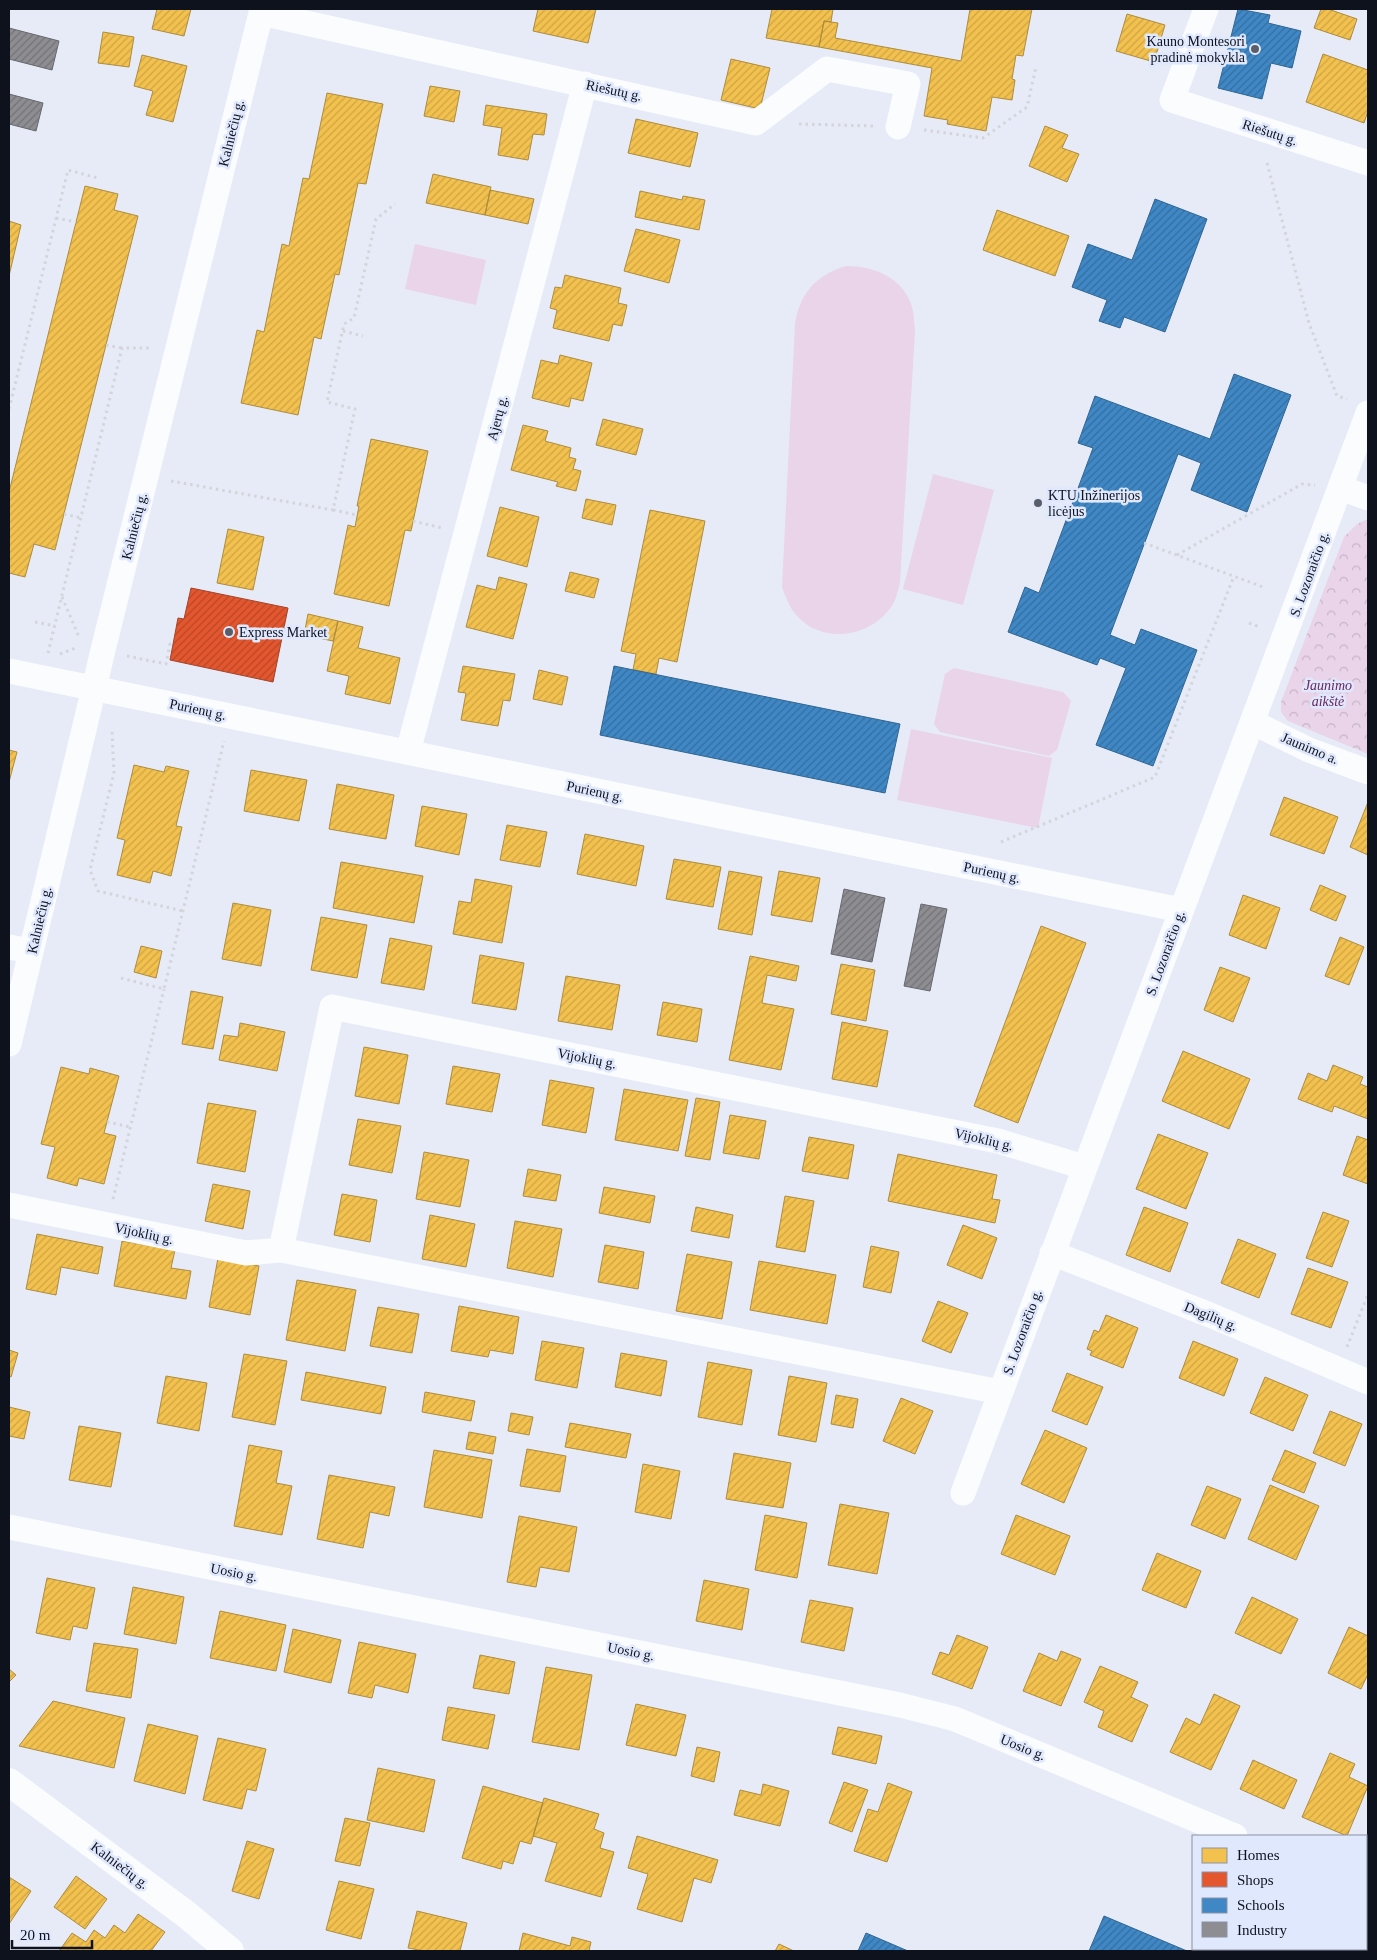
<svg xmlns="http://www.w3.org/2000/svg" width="1377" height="1960" viewBox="0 0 1377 1960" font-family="Georgia,serif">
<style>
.grass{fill:#e9d4e9}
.park{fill:url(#park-crowns)}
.homes{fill:url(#homes-hatch);stroke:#ae8c3f}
.shops{fill:url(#shops-hatch);stroke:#a44229}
.schools{fill:url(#schools-hatch);stroke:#306593}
.industry{fill:url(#industry-hatch);stroke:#67686f}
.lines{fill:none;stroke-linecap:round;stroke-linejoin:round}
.path{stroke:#d3d5d9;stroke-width:3;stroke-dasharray:2.5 4;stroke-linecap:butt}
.minor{stroke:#fbfcfe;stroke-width:25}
.tertiary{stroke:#fbfcfe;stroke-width:28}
.poi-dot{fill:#5a5e69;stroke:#e0e8fd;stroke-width:2}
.labels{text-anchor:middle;stroke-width:5;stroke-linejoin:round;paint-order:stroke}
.poi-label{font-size:14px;fill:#0e121d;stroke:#e0e8fd;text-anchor:start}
.street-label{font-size:14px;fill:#0e121d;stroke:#e0e8fd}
.park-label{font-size:14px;font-style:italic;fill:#6b255c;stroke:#e0e8fd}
</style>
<defs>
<pattern id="park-crowns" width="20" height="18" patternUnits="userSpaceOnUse" patternTransform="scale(1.25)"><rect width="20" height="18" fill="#e9d4e9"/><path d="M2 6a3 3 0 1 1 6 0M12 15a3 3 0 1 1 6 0" fill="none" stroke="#c7b5c7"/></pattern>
<pattern id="homes-hatch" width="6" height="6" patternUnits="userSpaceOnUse" patternTransform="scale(1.25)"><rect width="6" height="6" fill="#f2c14e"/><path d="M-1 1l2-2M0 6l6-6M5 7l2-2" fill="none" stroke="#cea544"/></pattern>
<pattern id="shops-hatch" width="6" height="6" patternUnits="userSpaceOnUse" patternTransform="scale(1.25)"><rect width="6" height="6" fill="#e4572e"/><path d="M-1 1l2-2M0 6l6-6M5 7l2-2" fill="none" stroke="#b74727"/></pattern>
<pattern id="schools-hatch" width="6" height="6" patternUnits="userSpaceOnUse" patternTransform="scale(1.25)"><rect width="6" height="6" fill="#3f88c5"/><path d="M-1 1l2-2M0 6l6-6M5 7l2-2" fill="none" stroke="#336e9f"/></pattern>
<pattern id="industry-hatch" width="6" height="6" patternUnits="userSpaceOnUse" patternTransform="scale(1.25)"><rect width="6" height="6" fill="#8d8d92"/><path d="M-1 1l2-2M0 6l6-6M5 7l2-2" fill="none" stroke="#727277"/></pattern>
</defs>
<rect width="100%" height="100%" fill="#e6ebf7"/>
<path class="grass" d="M415,244L486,260L476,305L405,289Z
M846,266C874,266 904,278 912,307C914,314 914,323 915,331L900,582C898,591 896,600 891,607C870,637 825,644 799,618C790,609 786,598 782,587L795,324C800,293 816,275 846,266Z
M933,474L994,490L963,605L903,589Z
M954,668L1063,692L1071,701L1057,750L1049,756L940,732L934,724L945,674Z
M911,729L1052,758L1038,828L897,800Z"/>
<path class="park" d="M1368,519V754L1288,721L1281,712V702L1344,537L1357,524Z"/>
<path class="homes" d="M157,9H191L184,36L152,29Z
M538,9H596L588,43L533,31Z
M772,9H833L831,22L824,21L819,47L766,38Z
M970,9H1032L1023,56L1016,55L1012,79L1015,80L1012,100L992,97L986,131L947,124L948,120L924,116L932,68L819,47L824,21L838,23L835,38L961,61Z
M1321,9H1328L1357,19L1350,40L1314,28Z
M1127,14L1165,25L1154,62L1116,51Z
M103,32L134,37L129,67L98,63Z
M1323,54L1368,70V111L1364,123L1306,102Z
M142,55L187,66L173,122L146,115L153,91L134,86Z
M731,59L770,68L760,109L721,100Z
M430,86L460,91L454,122L424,116Z
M327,93L383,104L366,184L358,183L339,275L335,274L321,339L314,337L298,415L241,403L257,330L264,332L282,244L289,246L303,178L309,179Z
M486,105L547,114L544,135L533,134L528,160L498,155L502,128L483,125Z
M636,119L698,133L690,167L628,153Z
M1045,126L1068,135L1062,148L1079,154L1067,182L1029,166Z
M433,174L491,187L485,215L426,203Z
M85,186L118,194L114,210L138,216L55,550L34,544L25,577L9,573V492Z
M490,190L534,199L528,224L485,215Z
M640,191L682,200L683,196L705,200L699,230L635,217Z
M997,210L1069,236L1055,276L983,250Z
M9,221L21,225L9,276Z
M636,229L680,240L669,283L624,271Z
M565,275L621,288L618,303L627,305L622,326L613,324L609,341L553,328L557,310L550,308L555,287L562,288Z
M560,355L592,363L583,401L571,398L569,407L532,398L541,360L558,364Z
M603,419L643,429L636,455L596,445Z
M523,425L548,431L545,441L571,448L569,457L576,459L573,469L581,471L576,491L556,486L558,482L511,470Z
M371,439L428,451L411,531L405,530L389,606L334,594L348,525L355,527L359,506H357Z
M586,499L616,505L612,525L582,518Z
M500,507L539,517L527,567L487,556Z
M650,510L705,521L677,662L659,658L656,674L633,670L636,654L621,651Z
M228,529L264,537L253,590L217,583Z
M570,572L599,579L594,598L565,591Z
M499,577L527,584L513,639L466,627L477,585L496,590Z
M308,614L338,621L333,641L304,635Z
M338,621L363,627L358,648L400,658L390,704L345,694L349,676L327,671Z
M463,666L515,674L510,701L503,700L498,726L461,720L466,693L458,692Z
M539,670L568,677L562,705L533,699Z
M9,750L17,752L9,782Z
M134,765L164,772L166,766L189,771L176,826L182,827L171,876L153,871L150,883L117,875L125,840L117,838Z
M251,770L307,780L299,821L244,811Z
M337,784L394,795L386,839L329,829Z
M1284,797L1338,817L1324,854L1270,835Z
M1368,802V855L1350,847Z
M422,806L467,814L459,855L415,846Z
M507,825L547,832L540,867L500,860Z
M585,834L644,846L636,886L577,874Z
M674,859L721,867L713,907L666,899Z
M341,862L423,876L414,923L333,908Z
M729,871L762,877L752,935L718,929Z
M779,871L820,878L812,922L771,915Z
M475,879L512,886L502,943L453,934L459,901L471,903Z
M1320,885L1346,896L1336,921L1310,910Z
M1243,895L1280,908L1266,949L1229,935Z
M233,903L271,910L261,966L222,959Z
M321,917L367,925L357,978L311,970Z
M1041,926L1086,943L1018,1123L974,1106Z
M1340,937L1364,947L1349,985L1325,976Z
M390,938L432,946L424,990L381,983Z
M141,946L162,951L156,978L134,972Z
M480,955L524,963L516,1010L472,1003Z
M750,956L799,966L796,981L767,975L762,1003L794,1009L781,1070L729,1060Z
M841,964L875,970L866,1021L831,1014Z
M1220,967L1250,978L1233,1022L1204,1010Z
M566,976L620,985L612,1030L558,1021Z
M191,991L223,997L213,1049L182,1044Z
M663,1002L702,1009L697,1042L657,1035Z
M842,1022L888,1031L877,1087L832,1079Z
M240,1023L285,1032L277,1071L219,1060L224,1035L238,1037Z
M364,1047L408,1055L399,1104L355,1096Z
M1183,1051L1250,1079L1229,1129L1162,1101Z
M1333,1065L1363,1077L1360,1084L1368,1087V1119L1334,1106L1332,1112L1298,1099L1308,1073L1327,1081Z
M453,1066L500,1074L492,1112L446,1104Z
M61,1067L89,1074L90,1068L119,1076L104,1133L116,1136L104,1184L79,1178L77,1186L47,1178L55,1147L41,1144Z
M550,1080L594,1088L586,1133L542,1125Z
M624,1089L688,1100L678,1151L615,1140Z
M696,1098L720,1102L710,1160L685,1156Z
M208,1103L256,1111L245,1172L197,1163Z
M730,1115L766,1121L759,1159L723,1153Z
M358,1119L401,1126L392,1173L349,1165Z
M1158,1134L1208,1153L1186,1209L1136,1189Z
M1357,1136L1368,1140V1184L1343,1175Z
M809,1137L854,1145L848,1179L802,1171Z
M424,1152L469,1160L460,1207L416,1199Z
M898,1154L997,1175L992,1199L1000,1200L995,1223L888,1201Z
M528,1169L561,1175L556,1201L523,1196Z
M213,1184L250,1191L243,1229L205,1221Z
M604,1187L655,1196L650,1223L599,1213Z
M342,1194L377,1200L370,1242L334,1235Z
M785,1196L814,1201L805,1252L776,1247Z
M696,1207L733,1215L729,1238L691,1231Z
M1144,1207L1188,1223L1170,1272L1126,1255Z
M1323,1212L1349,1221L1332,1267L1306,1258Z
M430,1215L475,1224L466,1267L422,1259Z
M515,1221L562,1229L553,1277L507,1268Z
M963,1225L997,1238L982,1279L947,1265Z
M37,1234L103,1247L98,1274L61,1267L56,1295L26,1289Z
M1238,1239L1276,1254L1259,1298L1221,1283Z
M122,1241L175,1250L171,1268L191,1271L186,1299L114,1286Z
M605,1245L644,1252L638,1289L598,1282Z
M871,1246L899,1252L891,1293L863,1287Z
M687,1254L732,1262L722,1319L676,1311Z
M218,1258L259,1266L250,1315L209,1307Z
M759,1261L836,1275L827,1324L750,1310Z
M1308,1268L1348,1282L1331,1328L1291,1314Z
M297,1280L356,1290L345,1351L286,1340Z
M938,1301L968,1313L951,1353L922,1341Z
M459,1306L519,1317L513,1354L490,1350L488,1357L451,1351Z
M378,1307L419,1314L412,1353L370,1346Z
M1106,1315L1138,1328L1123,1368L1090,1355L1092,1351L1087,1349L1094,1330L1099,1332Z
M542,1341L584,1348L577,1388L535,1380Z
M1193,1341L1238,1359L1224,1396L1179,1378Z
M9,1350L18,1353L11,1377L9,1376Z
M621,1353L667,1361L661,1396L615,1387Z
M244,1354L287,1361L275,1425L232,1417Z
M708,1362L752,1370L742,1425L698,1417Z
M306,1372L386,1387L381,1414L301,1400Z
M1067,1373L1103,1387L1087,1425L1052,1411Z
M166,1376L207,1383L199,1431L157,1423Z
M789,1376L827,1383L816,1442L778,1435Z
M1265,1377L1308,1395L1293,1431L1250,1413Z
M425,1392L475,1401L471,1421L422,1412Z
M836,1395L858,1399L853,1428L831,1424Z
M901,1398L933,1411L915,1454L883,1441Z
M9,1407L30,1412L24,1439L9,1436Z
M1330,1411L1362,1424L1345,1466L1313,1453Z
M511,1413L533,1417L529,1435L508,1431Z
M570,1423L631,1434L626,1458L565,1447Z
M79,1426L121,1433L111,1487L69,1480Z
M1045,1430L1087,1448L1064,1503L1021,1484Z
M469,1432L496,1437L493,1454L466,1449Z
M249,1445L282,1451L276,1483L292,1486L282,1535L234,1526Z
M527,1449L566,1456L560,1492L520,1486Z
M434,1450L492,1460L482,1518L424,1507Z
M1285,1450L1316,1463L1304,1493L1272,1480Z
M734,1453L791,1463L783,1508L726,1499Z
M643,1464L680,1471L671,1519L635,1512Z
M329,1475L395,1487L389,1516L370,1512L363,1548L317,1539Z
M1270,1485L1319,1506L1296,1560L1248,1539Z
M1207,1486L1241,1499L1225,1539L1191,1525Z
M840,1504L889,1513L877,1574L828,1565Z
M765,1515L807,1523L797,1578L755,1570Z
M1016,1515L1070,1536L1055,1575L1001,1554Z
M519,1516L577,1527L569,1572L540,1567L536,1587L507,1582Z
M1157,1553L1201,1571L1186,1608L1142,1590Z
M47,1578L95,1588L87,1629L73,1626L70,1640L36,1633Z
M704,1580L749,1589L742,1630L696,1621Z
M133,1587L184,1597L176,1644L124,1634Z
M1252,1597L1298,1619L1281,1654L1235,1633Z
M810,1600L853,1608L844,1651L801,1642Z
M220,1611L286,1625L276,1671L210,1658Z
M1349,1627L1368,1636V1674L1361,1689L1328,1673Z
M293,1629L341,1640L331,1683L284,1672Z
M957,1635L988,1647L972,1689L932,1674L940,1652L949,1655Z
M359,1642L416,1654L408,1693L375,1685L372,1698L348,1693Z
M94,1643L138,1649L131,1698L86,1691Z
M1061,1651L1081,1659L1061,1706L1023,1691L1039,1653L1057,1661Z
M480,1655L515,1662L509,1694L473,1688Z
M1100,1666L1138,1682L1131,1697L1148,1705L1132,1742L1098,1727L1104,1711L1084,1702Z
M546,1667L592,1675L579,1750L532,1742Z
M9,1669L16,1675L9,1682Z
M1214,1694L1240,1706L1211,1770L1170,1752L1186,1718L1200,1725Z
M53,1701L125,1718L114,1768L19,1746Z
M636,1704L686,1715L676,1756L626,1745Z
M448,1707L495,1715L488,1749L442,1740Z
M148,1724L198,1736L185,1794L134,1781Z
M838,1727L882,1736L876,1764L832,1754Z
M218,1738L266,1749L256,1791L247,1789L242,1809L203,1800Z
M697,1747L720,1752L714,1782L691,1776Z
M1330,1753L1355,1764L1349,1777L1368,1786L1347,1836L1302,1817Z
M1253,1760L1297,1780L1284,1809L1240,1789Z
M378,1768L435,1780L424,1832L367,1820Z
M844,1782L868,1790L852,1832L829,1823Z
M888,1783L912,1792L887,1862L854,1851L868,1809L878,1812Z
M763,1784L789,1791L780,1826L734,1815L740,1790L761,1795Z
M483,1786L543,1803L531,1844L520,1841L513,1864L503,1861L501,1869L462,1858Z
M544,1798L599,1814L594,1829L604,1833L600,1848L614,1852L601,1897L545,1881L557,1843L533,1836Z
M345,1818L370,1823L360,1866L335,1861Z
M637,1836L718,1860L711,1883L694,1878L682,1922L637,1909L648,1874L628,1868Z
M247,1841L274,1849L259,1899L232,1891Z
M76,1876L107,1899L85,1929L54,1907Z
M9,1877L31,1891L9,1924Z
M339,1881L374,1889L361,1939L326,1930Z
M417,1911L467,1923L460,1951H424L408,1948Z
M138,1914L165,1932L151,1951H59L72,1933L86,1942L94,1930L105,1938L114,1925L125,1933Z
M523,1933L570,1946L572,1937L591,1942L589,1951H519Z
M779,1944L794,1951H775Z"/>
<path class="shops" d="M191,588L288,608L273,682L170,660L178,618L184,619Z"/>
<path class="schools" d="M1238,9L1270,15L1268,23L1301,31L1292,68L1271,63L1262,99L1218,88Z
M1155,199L1207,219L1165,332L1124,317L1120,328L1099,321L1107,300L1072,287L1088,244L1132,260Z
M1234,374L1291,395L1247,512L1191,490L1201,463L1178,454L1110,635L1135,645L1141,629L1197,650L1153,766L1096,745L1126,668L1100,658L1097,665L1008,632L1025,587L1039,593L1093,448L1078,443L1095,396L1210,439Z
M614,666L900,724L885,793L600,735Z
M1104,1916L1187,1951H1089Z
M866,1933L908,1951H858Z"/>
<path class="industry" d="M9,28L59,41L52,70L9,59Z
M9,94L43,103L36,131L9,124Z
M844,889L885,898L872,962L831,954Z
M921,904L947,909L930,991L904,986Z"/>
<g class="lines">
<path class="path" d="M799,124L873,126
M924,130L983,138L1027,107L1036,67
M1267,163L1309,323L1337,396L1347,399
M56,218L76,222
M343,331L363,336
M106,345L122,348
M9,409L68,170L98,178
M171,481L333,510L355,409L327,402L344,324L354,318L376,219L395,204
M333,510L357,515
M64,514L81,518
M413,521L442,528
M1144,543L1263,587
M1177,555L1302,484L1315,485
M62,597L79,637
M35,622L55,626
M1249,623L1260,627
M48,653L122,348H152
M60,654L78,647
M127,656L166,664L170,644L173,645
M112,732L114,773L90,870L98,891L183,911
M1001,842L1155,777L1234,576
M121,978L164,989L224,741
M107,1122L131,1127
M113,1199L164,989
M1347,1347L1368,1294"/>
<path class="minor" d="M1206,9L1172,100L1368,163
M261,13L756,123L827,69L908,84L898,127
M1341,488L1368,498
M9,671L1181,910
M1252,722L1309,750L1368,772
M408,752L585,84
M9,947L31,951
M9,1044L103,650L262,9
M9,1205L246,1253L281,1250L1000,1392
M281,1250L332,1007L998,1141L1084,1167
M1052,1253L1210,1315L1368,1382
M963,1493L1368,413
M9,1527L900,1705L955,1719L1235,1836
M1366,1892L1368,1894"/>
<path class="tertiary" d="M9,1782L187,1915L230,1951"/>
</g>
<g class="poi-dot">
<circle cx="1255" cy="49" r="5"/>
<circle cx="1038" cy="503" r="5"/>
<circle cx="229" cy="632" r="5"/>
</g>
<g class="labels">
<g class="poi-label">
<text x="1245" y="46" text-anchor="end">Kauno Montesori<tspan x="1245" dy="16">pradinė mokykla</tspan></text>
<text x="1048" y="500">KTU Inžinerijos<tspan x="1048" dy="16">licėjus</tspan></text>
<text x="239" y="637">Express Market</text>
</g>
<g class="street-label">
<text transform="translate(614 90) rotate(12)" y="5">Riešutų g.</text>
<text transform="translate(1270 132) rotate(18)" y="5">Riešutų g.</text>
<text transform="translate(231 133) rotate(-76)" y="5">Kalniečių g.</text>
<text transform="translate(497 418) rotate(-75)" y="5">Ajerų g.</text>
<text transform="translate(134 526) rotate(-76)" y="5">Kalniečių g.</text>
<text transform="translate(1309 574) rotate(-70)" y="5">S. Lozoraičio g.</text>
<text transform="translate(198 709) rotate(12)" y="5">Purienų g.</text>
<text transform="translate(1310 748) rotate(23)" y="5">Jaunimo a.</text>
<text transform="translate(595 791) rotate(12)" y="5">Purienų g.</text>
<text transform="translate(992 872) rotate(12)" y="5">Purienų g.</text>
<text transform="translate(39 920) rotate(-77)" y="5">Kalniečių g.</text>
<text transform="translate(1165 953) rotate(-70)" y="5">S. Lozoraičio g.</text>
<text transform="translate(587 1058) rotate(11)" y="5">Vijoklių g.</text>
<text transform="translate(984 1139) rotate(13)" y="5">Vijoklių g.</text>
<text transform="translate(144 1233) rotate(12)" y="5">Vijoklių g.</text>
<text transform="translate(1211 1316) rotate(22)" y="5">Dagilių g.</text>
<text transform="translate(1022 1332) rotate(-70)" y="5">S. Lozoraičio g.</text>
<text transform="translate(234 1572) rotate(11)" y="5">Uosio g.</text>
<text transform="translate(631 1651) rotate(11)" y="5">Uosio g.</text>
<text transform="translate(1023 1747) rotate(22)" y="5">Uosio g.</text>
<text transform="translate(120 1865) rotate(37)" y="5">Kalniečių g.</text>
</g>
<g class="park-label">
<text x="1328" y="690">Jaunimo<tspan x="1328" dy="16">aikštė</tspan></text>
</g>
</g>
<rect width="1377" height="1960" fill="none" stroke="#0e121d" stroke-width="20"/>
<rect x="1192" y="1835" width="175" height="115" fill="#e0e8fd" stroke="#8c92a3"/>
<rect x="1202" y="1848" width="25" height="15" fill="#f2c14e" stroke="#8c92a3"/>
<text x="1237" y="1860" font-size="15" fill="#0e121d">Homes</text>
<rect x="1202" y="1872" width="25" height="15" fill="#e4572e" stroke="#8c92a3"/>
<text x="1237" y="1885" font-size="15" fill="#0e121d">Shops</text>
<rect x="1202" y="1898" width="25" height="15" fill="#3f88c5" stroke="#8c92a3"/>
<text x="1237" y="1910" font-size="15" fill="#0e121d">Schools</text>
<rect x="1202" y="1922" width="25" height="15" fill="#8d8d92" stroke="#8c92a3"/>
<text x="1237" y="1935" font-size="15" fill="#0e121d">Industry</text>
<path d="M12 1940v8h80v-8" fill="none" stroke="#0e121d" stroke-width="2.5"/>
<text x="20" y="1940" font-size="15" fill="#0e121d" stroke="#e0e8fd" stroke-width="4" paint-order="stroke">20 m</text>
</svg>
